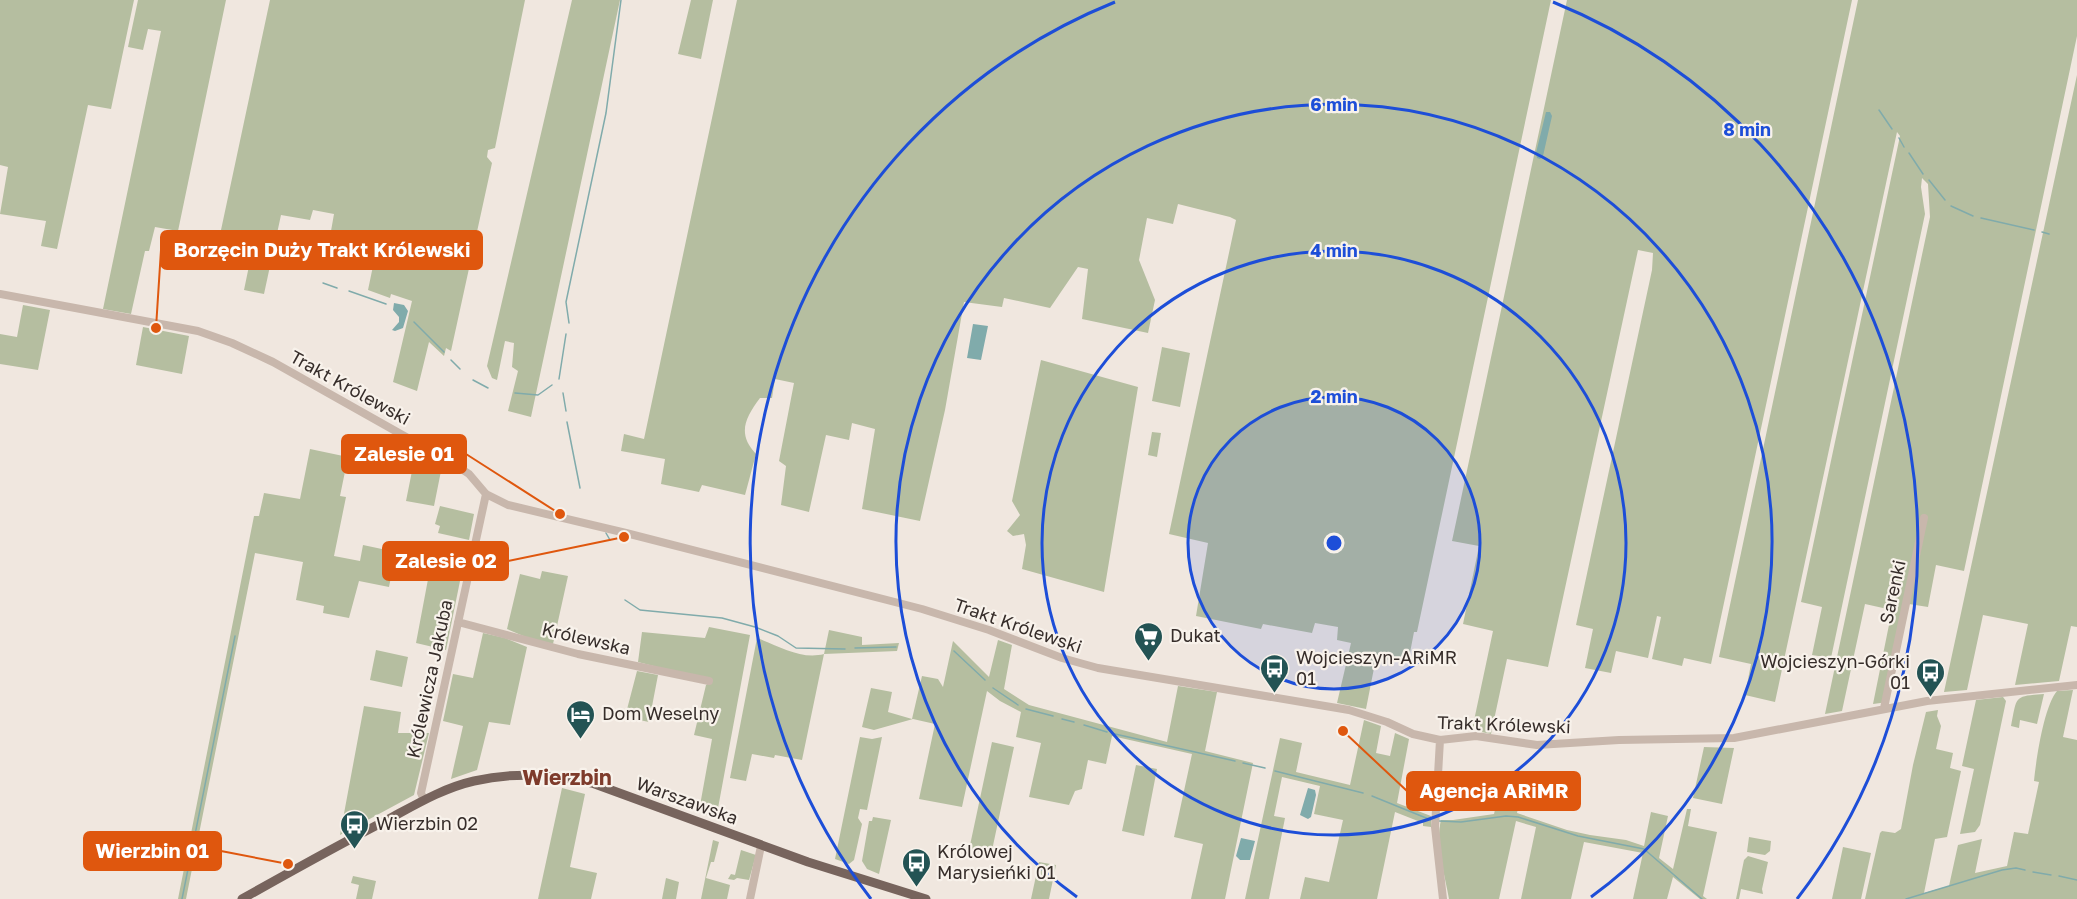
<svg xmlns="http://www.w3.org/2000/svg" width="2077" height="899" viewBox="0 0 2077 899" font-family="'Golos Text',sans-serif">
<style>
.green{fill:#b5bea0}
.water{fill:#80abab}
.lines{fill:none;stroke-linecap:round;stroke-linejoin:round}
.stream{stroke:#80abab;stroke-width:1.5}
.minor{stroke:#c8b7ac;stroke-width:8}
.major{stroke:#77645d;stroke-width:9}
.ring{fill:none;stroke:#1d4ed8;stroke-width:3}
.labels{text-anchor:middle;stroke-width:4.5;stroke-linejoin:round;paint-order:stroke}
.street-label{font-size:18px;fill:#362d2a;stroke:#f8f2eb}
.poi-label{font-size:18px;fill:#362d2a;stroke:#f8f2eb;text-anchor:start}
.quarter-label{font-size:21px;font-weight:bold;fill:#7e3b2b;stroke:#f8f2eb}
.centre{fill:#1d4ed8;stroke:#f8f2eb;stroke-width:3}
.ring-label{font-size:18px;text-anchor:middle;font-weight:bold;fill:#1d4ed8;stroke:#f8f2eb;stroke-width:4.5;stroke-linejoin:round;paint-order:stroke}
.leader{fill:none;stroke:#df570e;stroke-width:2}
.callout-dot{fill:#df570e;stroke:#f8f2eb;stroke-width:2}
.callout{fill:#df570e;stroke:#df570e;stroke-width:2}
.callout-label{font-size:20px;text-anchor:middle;font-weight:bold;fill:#fff}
</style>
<rect width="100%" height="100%" fill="#f0e7df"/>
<path class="green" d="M0,0H134L111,109L88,105L57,249L41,246L46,221L0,214L8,167L0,165Z
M138,0H226L178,231L155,227L149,251H145L131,314L103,309L161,31L148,29L143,50L128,47Z
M270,0H525L495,148L488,150L487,157L492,163L451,351L446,348L444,356L429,342L417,391L393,382L412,301L391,294L390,298L368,290L378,242L331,231L334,214L313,210L310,220L281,215L264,294L244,290L255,237L221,230Z
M572,0H620L531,417L508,411L518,371L512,367L514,343L505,341L497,380L492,378L487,366Z
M691,0H713L701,59L678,54Z
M737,0H1551L1417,632H1414L1408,663L1376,658L1366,709L1337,703L1351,643L1337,640L1338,627L1315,623L1312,633L1263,624L1261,629L1196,616L1208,543L1169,534L1236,220L1230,217L1178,204L1173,224L1147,218L1139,260L1155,300L1148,333L1082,319L1088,269L1078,267L1050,308L1004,298L1002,307L964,302L945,410L920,521L862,509L875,429L852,423L849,440L826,435L809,512L781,505L786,466L779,461L794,383L775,379L772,398H760C745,418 737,434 756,454L745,495L702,485L699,492L661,484L665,459L621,451L624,434L644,439Z
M1567,0H1852L1711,664L1684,658L1682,666L1652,659L1661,617L1657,616L1648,658L1616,651L1611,673L1585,668L1593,629L1576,625L1652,270L1653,253L1638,250L1548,667L1507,659L1491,734L1472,730L1493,631L1463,624L1479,546L1452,541Z
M1858,0H2077V36L1964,571L1936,565L1928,607L1909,604L1888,702L1873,704L1892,610L1865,604L1842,711L1825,714L1930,217L1928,184L1922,178L1921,187L1925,214L1831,658L1812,655L1822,607L1801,602L1900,136L1897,132L1775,702L1745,695L1751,664L1719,657Z
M2077,75V627L2071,626L2059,681L2015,685L2028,624L1983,615L1967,690L1944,692Z
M23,305L50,310L38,370L0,364V334L17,337Z
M143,327L189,336L182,374L136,365Z
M1162,347L1190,353L1180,407L1152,401Z
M1041,360L1138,387L1104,592L1022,569L1026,545L1024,534L1013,536L1007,531L1020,515L1012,501Z
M1152,432L1161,433L1157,457L1148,455Z
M310,449L348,457L340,496L346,497L334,556L360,561L363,545L396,552L389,587L359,581L349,618L323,613L324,606L296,600L303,562L255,553L186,899H178L254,516H259L264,493L300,499Z
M416,451L442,466L434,506L406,501Z
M440,506L474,514L469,540L438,533L440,526L435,524Z
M542,571L568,576L553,644L528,638L507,629L520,574L540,579Z
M429,574L460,581L446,650L416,643Z
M709,627L750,635L716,819L699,811L712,739L694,735L706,685L711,681L638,662L642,632L705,638Z
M829,630L862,637V645L899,643L897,651L824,654L802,760L775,755L774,758L752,754L746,781L730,778L757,638C779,646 801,660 824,654Z
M483,633L505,638L527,647L510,725L489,722L477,770L451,779L463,726L443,721L453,674L473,678Z
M998,640L1012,645L1004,689L1029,705L1167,742L1178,686L1217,692L1205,751L1253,763L1225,899H1191L1203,844L1174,837L1192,754L1112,736L1106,764L1088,760L1082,789L1075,791L1069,805L1029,797L1041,743L1016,737L1021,712L1000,701L987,691L962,807L919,799L935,724L913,719L874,730L862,727L871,688L892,692L888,712L912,719L922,676L938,679L943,687L953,641L989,677Z
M376,650L408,657L402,687L370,680Z
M637,671L658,675L649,722L625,717Z
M2073,690L2063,737L2077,740V899H1865L1880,833L1882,831L1895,833L1901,829L1913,765L1926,712L1938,710L1937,716L1941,726L1936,749L1953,753L1950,768L1961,771L1947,837L1935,839L1924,893L1949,886L1958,845L1982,839L1975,873L2007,866L2014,832L2028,834L2039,782L2034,781C2036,760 2044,706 2057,691Z
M2044,694L2037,724L2020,720L2019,728L2011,726C2017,697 2013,696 2044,694Z
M2003,697L2006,701L1980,825L1975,832L1960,834L1974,769L1962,766L1976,700Z
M364,706L401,712L398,733H429L414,795L340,835Z
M1364,720L1381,726L1376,753L1390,756L1395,733L1409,739L1397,803L1431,816V827L1423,826V823L1395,812L1377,899H1300L1305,877L1329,882L1343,820L1314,814L1320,786L1282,777L1274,816L1285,818L1269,899H1245L1280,738L1302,743L1296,772L1350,785Z
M860,737L872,739L882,737L867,810L860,809L858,818L862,824L854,860L849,864L835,859Z
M992,742L1014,747L991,855L969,850Z
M1704,747L1734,748L1722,804L1693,798Z
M1136,765L1157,769L1144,836L1122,831Z
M1502,780L1523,784L1517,813L1567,830L1590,835L1626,840L1644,846L1651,812L1668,816L1659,858L1673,869L1687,809H1691L1688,826L1717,832L1703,896L1707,899H1700L1673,877L1667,899H1633L1643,853L1584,842L1571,899H1521L1536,827L1516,821L1499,899H1449C1445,875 1435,844 1441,820H1453L1494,814Z
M562,788L585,794L570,867L597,873L591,899H538Z
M873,817L891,820L879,874L867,869L862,861L869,821H872Z
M1749,837L1771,841L1770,851L1765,855L1747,852Z
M713,840L719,842L714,862H711L706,878L730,885L727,899H701Z
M1843,847L1871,853L1861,899H1832Z
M741,850L756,855L749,880L737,878L734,880L728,879L731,874L735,875Z
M1748,856L1768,862L1762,889L1763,894L1741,889L1739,899H1736L1744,860Z
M1039,862L1056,865L1049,899H1031Z
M353,876L376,881L372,899H356L359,885L351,883Z
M666,878L679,882L676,899H662Z"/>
<path class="water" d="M1546,112H1550L1552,116L1543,156L1540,159L1537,158L1536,153Z
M394,303L404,305L408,311L403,328L395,331L392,330L399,322V317L393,310Z
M973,324L988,326L981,360L967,358Z
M1308,788L1315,790L1316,795L1311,817L1308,819L1300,815Z
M1241,838L1255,841L1250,860H1240L1236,856Z"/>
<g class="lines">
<path class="stream" d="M1879,110L1892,129
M1899,138L1904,147
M1909,153L1923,174
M1929,180L1945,200
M1951,206L1973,216
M1981,218L2034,230
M2042,232L2049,234
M323,283L337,288
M349,291L386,304
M414,322L444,352
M569,323L566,302L606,113L621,0
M451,360L460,369
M559,379L566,334
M473,380L488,388
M515,393L538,395L552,385
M563,393L566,411
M567,422L580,488
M606,533L610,540
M625,600L640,610L722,618L755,627L778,636L796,648L845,649
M855,648L896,647
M954,651L985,680
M993,688L1018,705
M1026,709L1053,716
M1062,719L1074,722
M1084,725L1107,732
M1115,734L1235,761
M1243,763L1265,768
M1275,771L1363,793
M1372,796L1431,820
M1439,821L1461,822L1506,816L1518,817L1578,836L1644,849L1702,899
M2033,872L2051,875
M2059,876L2077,880
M182,899L235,636
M1906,899L2002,870L2016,868L2025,870"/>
<path class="minor" d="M0,294L198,331L232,343L273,362L454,464L469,474L486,494L508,505L626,533L922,609L989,630L1062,658L1098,668L1349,710L1387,722L1413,734L1440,740L1476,736L1537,745L1619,740L1734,738L1927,701L2077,685
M458,622L578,654L709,681
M1884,708L1924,518
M1440,740L1435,827L1443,899
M424,800L421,793L486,494
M750,899L761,846"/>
<path class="major" d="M242,899C290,872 338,845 387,820C415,805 443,788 474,781C513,772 553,774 592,783L808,862L926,899"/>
</g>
<circle cx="1334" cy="543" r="146" fill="#1d4ed8" fill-opacity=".12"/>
<g class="ring">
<circle cx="1334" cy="543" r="146"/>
<circle cx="1334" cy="543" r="292"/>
<path d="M1077 897A438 438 0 1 1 1591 897"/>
<path d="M871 899A584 584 0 0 1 1115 2M1553 2A584 584 0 0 1 1797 899"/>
</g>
<defs>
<symbol id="supermarket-pin" viewBox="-11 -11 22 30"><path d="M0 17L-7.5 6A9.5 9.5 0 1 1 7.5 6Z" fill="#235354" stroke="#f8f2eb"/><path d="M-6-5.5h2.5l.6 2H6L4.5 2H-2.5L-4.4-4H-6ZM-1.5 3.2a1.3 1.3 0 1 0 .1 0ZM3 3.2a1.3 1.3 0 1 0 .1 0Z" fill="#fff"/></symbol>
<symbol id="bus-pin" viewBox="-11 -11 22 30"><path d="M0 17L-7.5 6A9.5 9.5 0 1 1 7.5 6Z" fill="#235354" stroke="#f8f2eb"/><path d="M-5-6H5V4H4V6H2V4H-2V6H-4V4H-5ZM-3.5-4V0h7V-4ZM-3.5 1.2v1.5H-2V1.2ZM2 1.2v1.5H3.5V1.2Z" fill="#fff"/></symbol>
<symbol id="hotel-pin" viewBox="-11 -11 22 30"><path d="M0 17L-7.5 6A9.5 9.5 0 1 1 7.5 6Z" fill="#235354" stroke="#f8f2eb"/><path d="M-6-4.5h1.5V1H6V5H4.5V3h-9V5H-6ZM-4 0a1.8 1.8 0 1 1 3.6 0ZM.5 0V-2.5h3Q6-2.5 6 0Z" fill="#fff"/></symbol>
</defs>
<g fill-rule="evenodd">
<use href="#supermarket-pin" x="1132" y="620" width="33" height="45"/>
<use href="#bus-pin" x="1258" y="652" width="33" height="45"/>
<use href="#bus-pin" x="1914" y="656" width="33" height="45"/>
<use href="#hotel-pin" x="564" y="698" width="33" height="45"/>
<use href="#bus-pin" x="338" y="808" width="33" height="45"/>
<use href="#bus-pin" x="900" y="846" width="33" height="45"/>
</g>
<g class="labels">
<g class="street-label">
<text transform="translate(350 388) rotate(29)" y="6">Trakt Królewski</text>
<text transform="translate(1893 592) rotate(-78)" y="6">Sarenki</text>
<text transform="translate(1018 626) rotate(19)" y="6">Trakt Królewski</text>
<text transform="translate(586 639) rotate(13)" y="6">Królewska</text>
<text transform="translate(430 679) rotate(-78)" y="6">Królewicza Jakuba</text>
<text transform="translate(1504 725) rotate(2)" y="6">Trakt Królewski</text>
<text transform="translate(687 801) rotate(20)" y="6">Warszawska</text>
</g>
<g class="poi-label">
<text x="1170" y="642">Dukat</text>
<text x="1296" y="664">Wojcieszyn-ARiMR<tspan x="1296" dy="21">01</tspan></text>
<text x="1910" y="668" text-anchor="end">Wojcieszyn-Górki<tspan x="1910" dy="21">01</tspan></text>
<text x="602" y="720">Dom Weselny</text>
<text x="376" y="830">Wierzbin 02</text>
<text x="937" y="858">Królowej<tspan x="937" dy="21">Marysieńki 01</tspan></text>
</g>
<g class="quarter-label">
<text x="567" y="785">Wierzbin</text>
</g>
</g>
<circle cx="1334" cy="543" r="9" class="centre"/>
<g class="ring-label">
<text x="1334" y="111">6 min</text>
<text x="1747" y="136">8 min</text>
<text x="1334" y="257">4 min</text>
<text x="1334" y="403">2 min</text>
</g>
<path class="leader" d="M156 328L161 250M560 514L466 454M624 537L508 561M1343 731L1407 791M288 864L221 851"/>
<g class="callout-dot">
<circle cx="156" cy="328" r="6"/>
<circle cx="560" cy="514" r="6"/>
<circle cx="624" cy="537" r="6"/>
<circle cx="1343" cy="731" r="6"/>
<circle cx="288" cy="864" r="6"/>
</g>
<g class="callout">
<rect x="161" y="231" width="321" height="38" rx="6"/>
<rect x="342" y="435" width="124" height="38" rx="6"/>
<rect x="383" y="542" width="125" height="38" rx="6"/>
<rect x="1407" y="772" width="173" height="38" rx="6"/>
<rect x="84" y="832" width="137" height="38" rx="6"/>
</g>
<g class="callout-label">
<text x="322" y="257">Borzęcin Duży Trakt Królewski</text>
<text x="404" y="461">Zalesie 01</text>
<text x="446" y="568">Zalesie 02</text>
<text x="1494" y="798">Agencja ARiMR</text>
<text x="152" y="858">Wierzbin 01</text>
</g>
</svg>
